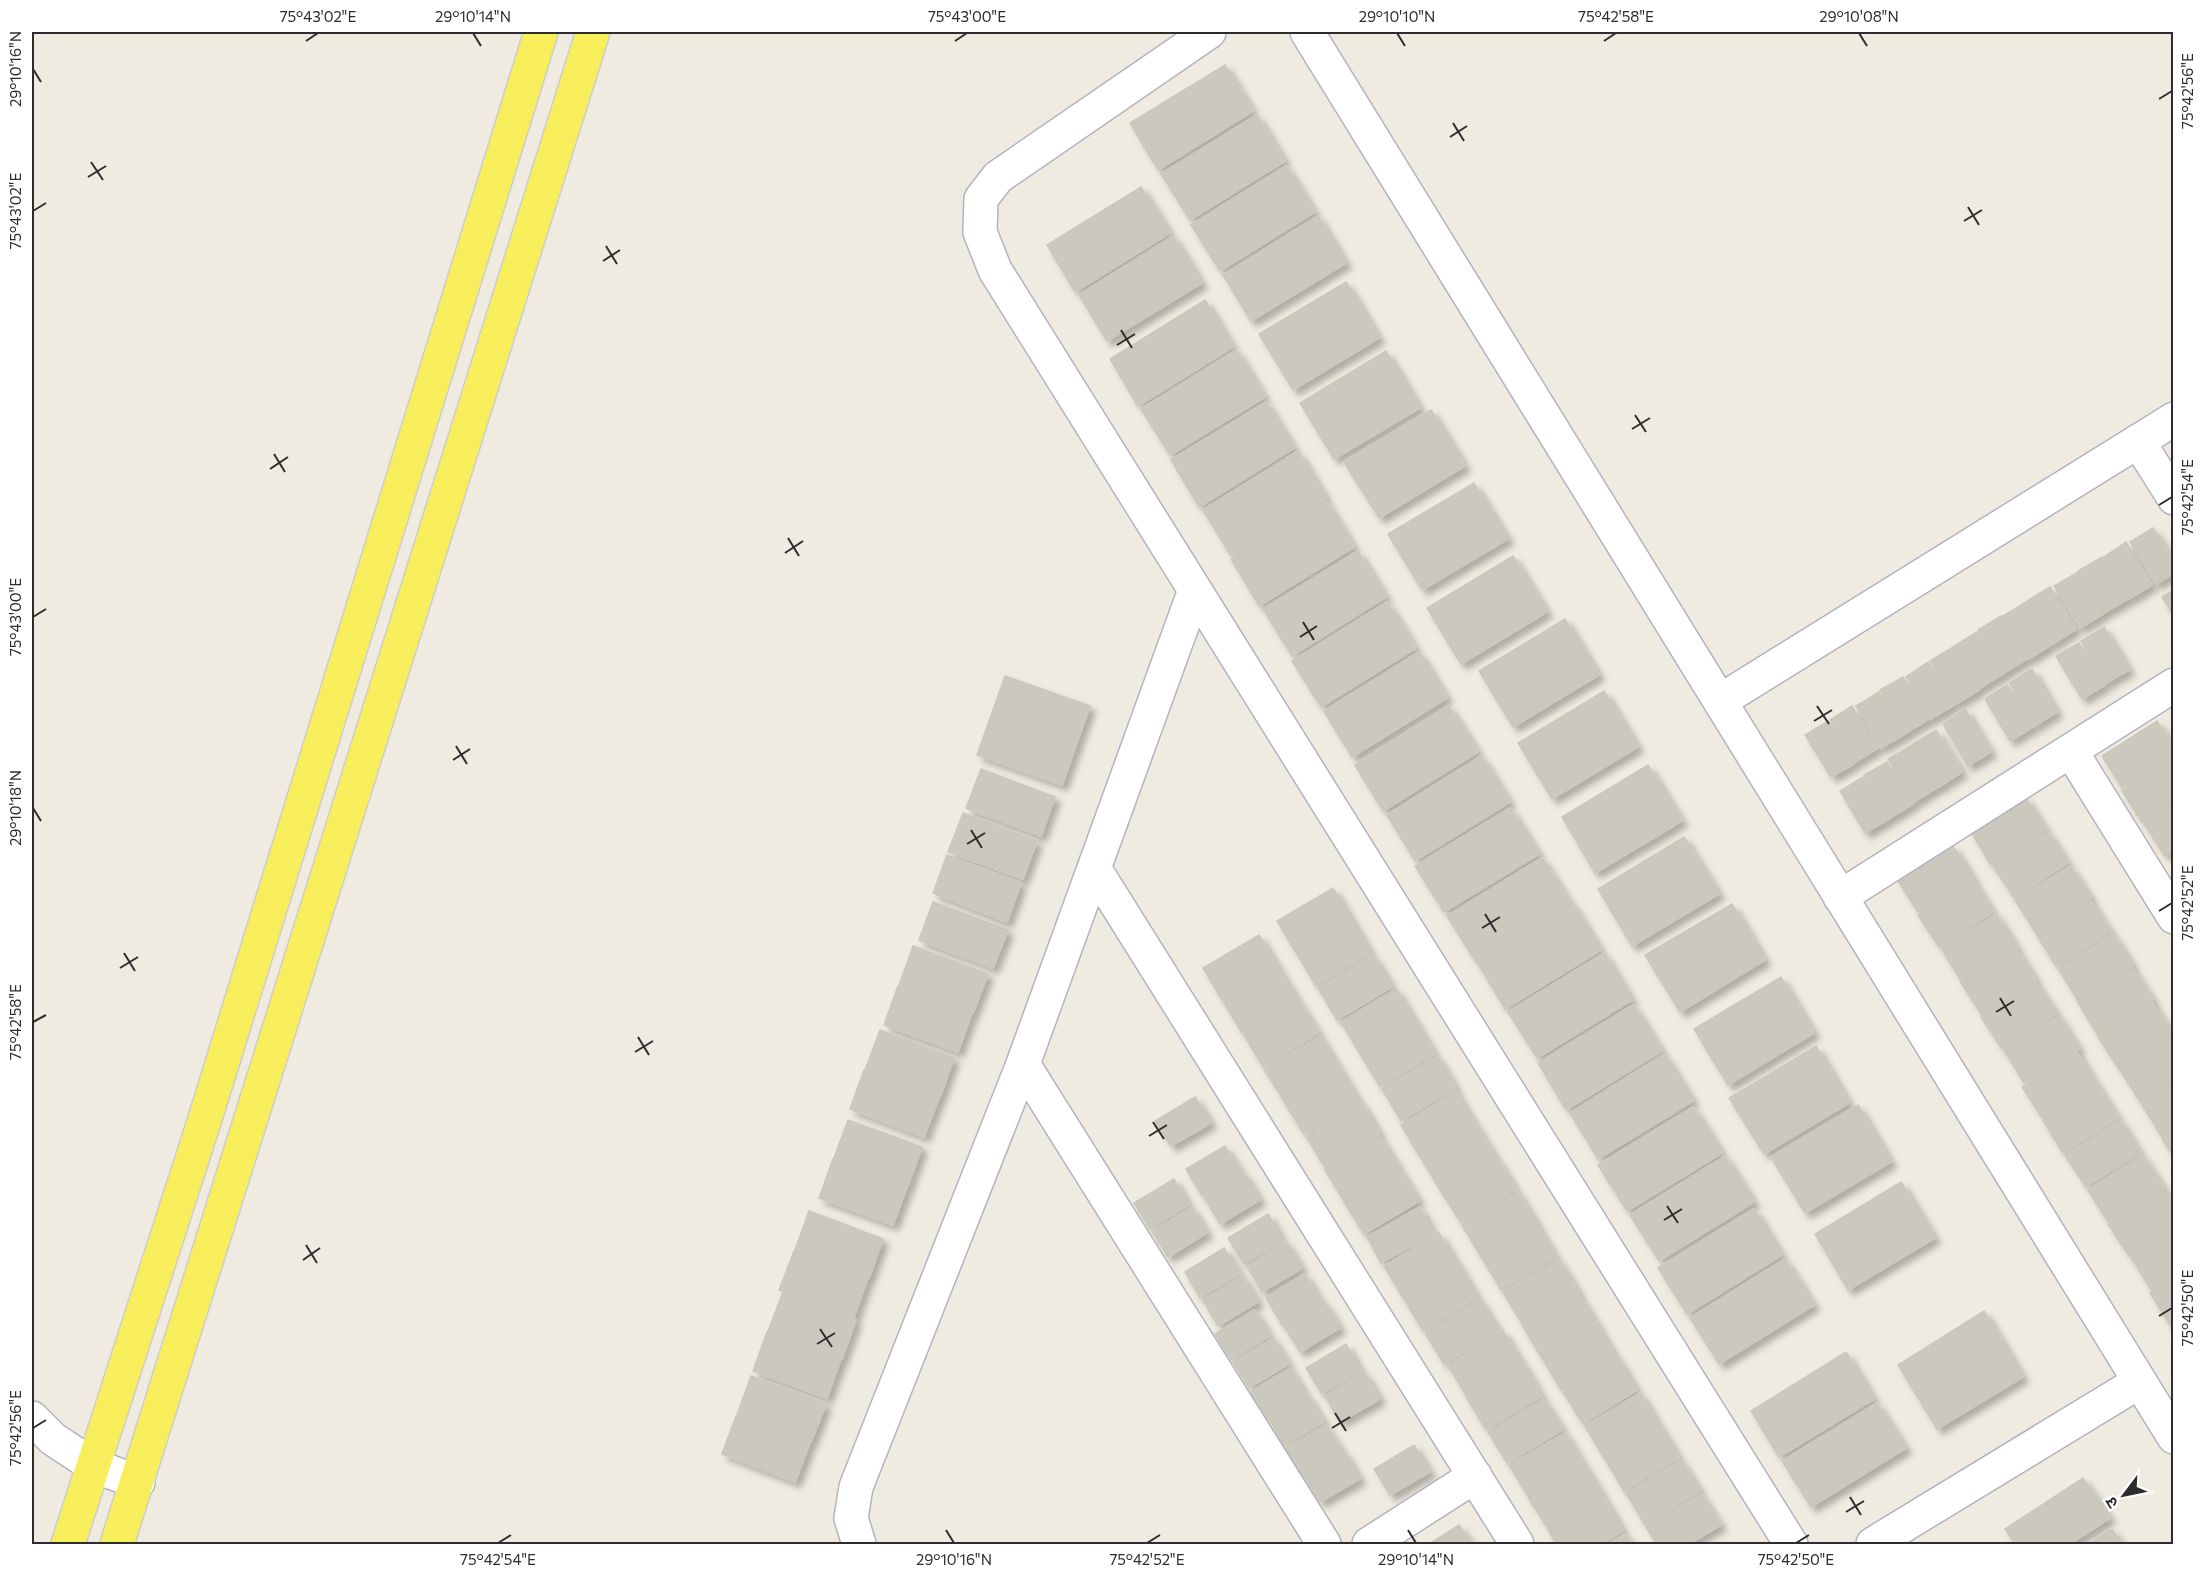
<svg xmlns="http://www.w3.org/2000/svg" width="2205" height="1576" viewBox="0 0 2205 1576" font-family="Commissioner,'Noto Sans Devanagari',sans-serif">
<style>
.building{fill:#cbc9be;stroke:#cbc8b9;stroke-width:1.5;filter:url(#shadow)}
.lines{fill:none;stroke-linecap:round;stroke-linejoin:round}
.minor-casing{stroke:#b3b3c1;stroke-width:36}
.primary-casing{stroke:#cdcdcd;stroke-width:36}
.minor{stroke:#fff;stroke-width:33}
.primary{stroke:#f8ee5c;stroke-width:33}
.ticks{fill:none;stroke:#2d2d2d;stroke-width:2}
.neatline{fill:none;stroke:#2d2d2d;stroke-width:2}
.ticks-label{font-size:15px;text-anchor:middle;fill:#2d2d2d}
</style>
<defs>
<filter id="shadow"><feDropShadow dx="5.5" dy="5.5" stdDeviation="3" flood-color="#0004"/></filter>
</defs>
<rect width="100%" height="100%" fill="#efebe0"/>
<path class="building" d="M1225,65L1253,111L1158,170L1130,123Z
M1257,115L1285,161L1190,220L1161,174Z
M1286,166L1315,212L1220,271L1191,225Z
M1141,187L1170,233L1075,292L1047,245Z
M1318,216L1346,263L1251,321L1223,275Z
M1173,236L1202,283L1107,341L1079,295Z
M1346,282L1379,338L1293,390L1259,334Z
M1205,300L1233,347L1138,406L1110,359Z
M1236,350L1265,397L1170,455L1141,409Z
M1386,351L1420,408L1334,459L1300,403Z
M1266,402L1294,448L1199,507L1171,460Z
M1431,410L1465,466L1379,518L1344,462Z
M1298,451L1326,498L1231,556L1203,510Z
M1474,483L1508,539L1422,590L1388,534Z
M1326,501L1354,547L1259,606L1231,559Z
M2153,528L2174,562V573L2156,584L2130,542Z
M2126,542L2152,585L2129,599L2104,557Z
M1358,551L1386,597L1292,656L1263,609Z
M1513,556L1547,612L1461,664L1427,608Z
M2102,557L2128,599L2104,613L2078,571Z
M2078,572L2103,614L2080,628L2054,586Z
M2050,587L2076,629L2053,644L2027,601Z
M2174,590V616L2162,597Z
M1387,602L1416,648L1321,707L1292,661Z
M2026,602L2051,645L2029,659L2003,616Z
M2001,616L2027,659L2004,673L1978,630Z
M1565,619L1599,675L1513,727L1479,671Z
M2104,627L2129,670L2106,683L2081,641Z
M1977,632L2003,674L1980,688L1954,646Z
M2079,643L2105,685L2082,699L2056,656Z
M1953,647L1979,690L1956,704L1930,661Z
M1419,652L1447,698L1352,757L1324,711Z
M1928,662L1954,705L1931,719L1906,677Z
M2032,669L2057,712L2035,726L2009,683Z
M1005,676L1090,706L1062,785L977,755Z
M1903,677L1929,719L1906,733L1880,690Z
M2007,685L2033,727L2010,741L1985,699Z
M1604,691L1638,747L1552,799L1518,743Z
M1879,692L1905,734L1881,748L1856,706Z
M1449,706L1478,752L1383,811L1355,765Z
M1852,706L1878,748L1855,762L1830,720Z
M1965,709L1991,752L1968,766L1943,724Z
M1828,721L1854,764L1831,777L1805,735Z
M2157,721L2174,748V756L2122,788L2102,756Z
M1936,730L1962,772L1939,787L1913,744Z
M1912,745L1938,787L1914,802L1888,759Z
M1481,756L1510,802L1415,861L1387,815Z
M2174,757V803L2142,822L2122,791Z
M1887,762L1913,804L1890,818L1864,775Z
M1648,765L1682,821L1595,873L1562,817Z
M981,769L1055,797L1041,836L966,808Z
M1863,777L1889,819L1865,833L1840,791Z
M2025,797L2046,830L1991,865L1971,832Z
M2174,806V851L2165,856L2144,824Z
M1510,808L1539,854L1444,912L1415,866Z
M963,813L1037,841L1023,879L948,852Z
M2048,832L2068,863L2014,898L1993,866Z
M1684,837L1719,894L1632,946L1598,889Z
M1953,846L1973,878L1918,912L1898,881Z
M947,855L1021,883L1007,922L933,893Z
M1542,858L1571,904L1476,962L1447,916Z
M2070,866L2091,898L2036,933L2015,900Z
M1973,880L1993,912L1939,947L1918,915Z
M1333,888L1352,920L1296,953L1277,921Z
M2090,900L2111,932L2056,966L2036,934Z
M933,902L1008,930L993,968L919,940Z
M1572,903L1601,950L1505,1009L1477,962Z
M1732,904L1765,960L1680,1012L1645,955Z
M1996,914L2016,946L1961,981L1941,948Z
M1352,921L1371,953L1316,986L1297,954Z
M2113,934L2133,966L2078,1001L2058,968Z
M1259,935L1278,967L1222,1000L1203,968Z
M913,946L988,974L973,1013L899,985Z
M2016,948L2036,980L1982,1015L1961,983Z
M1604,953L1632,1000L1537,1058L1508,1012Z
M1373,955L1392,987L1337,1020L1318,988Z
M1278,968L1298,1000L1242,1033L1223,1001Z
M2132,968L2153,1000L2098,1035L2078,1003Z
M1781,977L1814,1033L1728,1085L1694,1029Z
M2036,983L2057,1014L2002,1049L1981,1017Z
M898,986L972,1013L958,1052L884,1025Z
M1396,989L1415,1021L1360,1054L1341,1022Z
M1299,1002L1319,1033L1263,1067L1244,1035Z
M2152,1002L2173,1035L2119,1069L2098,1037Z
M1633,1005L1662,1051L1566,1110L1538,1063Z
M2059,1016L2079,1049L2024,1083L2004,1050Z
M1416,1022L1435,1054L1380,1087L1361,1055Z
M880,1030L954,1058L940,1097L865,1070Z
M1320,1036L1339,1068L1284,1101L1264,1069Z
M2174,1037V1082L2141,1103L2120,1070Z
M1816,1046L1849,1103L1764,1154L1729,1098Z
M2077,1052L2097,1085L2043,1119L2022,1087Z
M1664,1054L1693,1101L1598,1159L1570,1113Z
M1437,1056L1456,1088L1401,1121L1382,1089Z
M1340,1069L1359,1101L1304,1134L1284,1102Z
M864,1070L939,1098L924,1137L850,1109Z
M2174,1085V1130L2162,1137L2142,1105Z
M2098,1086L2118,1118L2063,1153L2043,1121Z
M1456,1091L1475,1124L1420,1157L1401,1125Z
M1195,1097L1211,1123L1171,1146L1155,1121Z
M1361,1102L1380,1134L1325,1168L1306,1136Z
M1858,1105L1891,1162L1805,1213L1771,1157Z
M1693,1107L1722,1153L1627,1211L1598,1165Z
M848,1120L922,1147L908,1186L834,1158Z
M2120,1120L2140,1153L2086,1187L2065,1155Z
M1476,1125L1495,1156L1440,1190L1421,1158Z
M2174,1132V1157L2162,1139Z
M1380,1137L1399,1168L1344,1201L1325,1170Z
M1225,1146L1241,1172L1202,1196L1186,1169Z
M2142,1155L2163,1187L2108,1222L2088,1190Z
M1725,1156L1754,1202L1659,1261L1630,1215Z
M1497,1158L1516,1190L1461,1223L1441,1191Z
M833,1159L907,1187L893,1225L819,1198Z
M1400,1170L1419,1201L1364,1234L1344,1202Z
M1244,1173L1260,1200L1220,1224L1204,1197Z
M1174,1179L1189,1205L1150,1229L1134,1203Z
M1901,1182L1935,1238L1848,1290L1815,1234Z
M2163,1189L2174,1206V1228L2129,1256L2108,1224Z
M1518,1192L1537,1224L1481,1257L1462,1225Z
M1192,1207L1207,1233L1168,1257L1152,1231Z
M1420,1207L1434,1234L1381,1263L1367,1237Z
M1754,1209L1782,1255L1687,1314L1658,1268Z
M809,1211L883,1239L869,1278L795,1250Z
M1268,1214L1283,1241L1244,1264L1228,1238Z
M1537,1225L1556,1257L1501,1290L1482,1258Z
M2174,1230V1275L2151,1290L2131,1257Z
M1439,1233L1458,1265L1403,1298L1384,1266Z
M1286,1242L1302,1268L1262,1292L1247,1266Z
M1224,1248L1240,1274L1200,1298L1185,1272Z
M794,1251L868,1278L854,1317L779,1290Z
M1558,1259L1578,1291L1522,1324L1503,1292Z
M1785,1259L1814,1305L1719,1364L1690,1318Z
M1459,1266L1478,1298L1423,1331L1404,1299Z
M1305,1274L1321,1301L1282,1325L1266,1298Z
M1242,1276L1258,1302L1218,1326L1203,1300Z
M2174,1278V1322L2170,1325L2150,1293Z
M783,1292L856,1320L842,1359L768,1331Z
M1577,1292L1597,1324L1541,1357L1522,1325Z
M1480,1300L1499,1331L1444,1364L1425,1333Z
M1324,1302L1340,1328L1300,1352L1284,1326Z
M1254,1310L1270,1336L1231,1360L1215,1334Z
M1984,1311L2023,1377L1937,1429L1898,1365Z
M1597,1325L1616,1357L1561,1390L1542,1358Z
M1503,1331L1522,1363L1467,1397L1448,1365Z
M767,1332L841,1359L827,1398L753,1371Z
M1273,1338L1289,1364L1249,1388L1233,1362Z
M1346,1344L1361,1371L1322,1394L1306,1368Z
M1846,1352L1874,1399L1779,1457L1751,1411Z
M1618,1358L1637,1390L1583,1424L1563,1392Z
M1523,1364L1542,1396L1486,1430L1467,1398Z
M1290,1368L1306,1395L1266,1418L1250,1392Z
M1364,1372L1380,1399L1340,1422L1325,1396Z
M751,1376L826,1404L811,1442L737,1415Z
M1640,1393L1659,1425L1604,1458L1585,1426Z
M1308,1396L1324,1422L1284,1446L1269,1419Z
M1543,1399L1563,1430L1507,1463L1488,1432Z
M1877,1403L1906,1448L1811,1507L1782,1461Z
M736,1416L810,1443L795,1482L722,1454Z
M1325,1425L1342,1451L1302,1475L1286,1448Z
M1660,1426L1679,1458L1624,1491L1605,1459Z
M1565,1433L1584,1465L1529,1498L1509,1465Z
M1414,1445L1430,1472L1390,1495L1374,1469Z
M1344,1452L1360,1479L1320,1502L1304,1476Z
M1681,1460L1700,1491L1645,1525L1626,1493Z
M1585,1466L1604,1498L1549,1530L1529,1499Z
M2083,1478L2110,1518L2070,1544H2015L2005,1529Z
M1701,1494L1721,1525L1689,1544H1657L1646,1527Z
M1605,1499L1623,1531L1601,1544H1556L1549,1532Z
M1459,1525L1471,1544H1429Z
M2112,1529L2122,1544H2088Z
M1625,1534L1632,1544H1607Z"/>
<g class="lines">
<defs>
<path id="minor" d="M1209,32L998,177L981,199L980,232L995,270L1791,1544
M1307,32L2174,1437
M2138,441L2174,498
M1720,701L2174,419
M2071,751L2174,917
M1094,868L1517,1544
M1840,897L2174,685
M1023,1064L1324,1544
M32,1418L53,1439L94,1466L138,1482
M859,1544L851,1518L856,1487L1023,1064L1195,590
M1369,1544L1475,1476
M1873,1544L2139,1382"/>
<path id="primary" d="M68,1544L204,1122L541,32
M117,1544L593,32"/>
</defs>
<use href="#minor" class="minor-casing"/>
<use href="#primary" class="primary-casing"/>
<use href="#minor" class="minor"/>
<use href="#primary" class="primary"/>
</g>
<path class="ticks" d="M473,33L481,46M1397,33L1405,46M1859,33L1867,46M306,41L318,33M955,41L967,33M1604,41L1616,33M33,69L41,82M2159,99L2172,91M1453,123L1464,141M1450,137L1467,126M91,162L103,180M88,177L106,166M1968,207L1979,225M33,211L46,203M1964,221L1982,210M606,246L617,264M603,261L620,250M1121,330L1132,348M1117,345L1135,334M1635,415L1646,432M1632,429L1650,418M274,454L285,472M270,469L288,457M2159,505L2172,497M788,538L799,556M785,553L803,541M33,617L46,609M1303,622L1314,640M1300,637L1317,626M1817,706L1829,724M1814,721L1832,710M456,746L467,764M453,760L470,749M33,808L41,821M971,830L982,848M967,844L985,833M2159,911L2172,903M1485,914L1496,932M1482,928L1500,917M124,953L135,971M120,968L138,957M2000,998L2011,1016M1996,1012L2014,1001M33,1022L46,1015M638,1037L649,1055M635,1052L653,1041M1153,1122L1164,1139M1149,1136L1167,1125M1667,1206L1678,1223M1664,1220L1682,1209M306,1245L317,1263M303,1260L320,1248M2159,1316L2172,1308M820,1329L832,1347M817,1344L835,1333M1335,1413L1346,1431M33,1428L46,1420M1332,1428L1350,1417M1850,1497L1861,1515M1846,1512L1864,1501M946,1530L954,1543M1408,1530L1416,1543M498,1543L511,1535M1147,1543L1160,1535M1796,1543L1809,1535"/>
<rect width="2205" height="1576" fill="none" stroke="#ffffff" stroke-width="66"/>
<g transform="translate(2124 1495) rotate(238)" stroke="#ffffff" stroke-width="4.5" paint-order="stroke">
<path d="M0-4.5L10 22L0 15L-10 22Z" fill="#2d2d2d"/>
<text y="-9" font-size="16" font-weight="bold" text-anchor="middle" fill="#2d2d2d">उ</text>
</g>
<rect x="33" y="33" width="2139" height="1510" class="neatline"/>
<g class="ticks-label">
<text x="318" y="22">75°43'02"E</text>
<text x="473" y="22">29°10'14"N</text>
<text x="967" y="22">75°43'00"E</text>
<text x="1397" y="22">29°10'10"N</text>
<text x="1616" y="22">75°42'58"E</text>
<text x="1859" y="22">29°10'08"N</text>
<text transform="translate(16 69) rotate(-90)" y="5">29°10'16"N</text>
<text transform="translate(2188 91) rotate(-90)" y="5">75°42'56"E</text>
<text transform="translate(16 211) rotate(-90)" y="5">75°43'02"E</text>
<text transform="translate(2188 497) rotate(-90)" y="5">75°42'54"E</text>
<text transform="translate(16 617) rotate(-90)" y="5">75°43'00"E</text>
<text transform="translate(16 808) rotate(-90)" y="5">29°10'18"N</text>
<text transform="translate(2188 903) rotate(-90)" y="5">75°42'52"E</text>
<text transform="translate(16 1022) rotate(-90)" y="5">75°42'58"E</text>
<text transform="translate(2188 1308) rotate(-90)" y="5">75°42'50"E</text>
<text transform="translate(16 1428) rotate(-90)" y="5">75°42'56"E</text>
<text x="498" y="1565">75°42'54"E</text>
<text x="954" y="1565">29°10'16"N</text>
<text x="1147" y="1565">75°42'52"E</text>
<text x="1416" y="1565">29°10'14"N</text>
<text x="1796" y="1565">75°42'50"E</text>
</g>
</svg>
